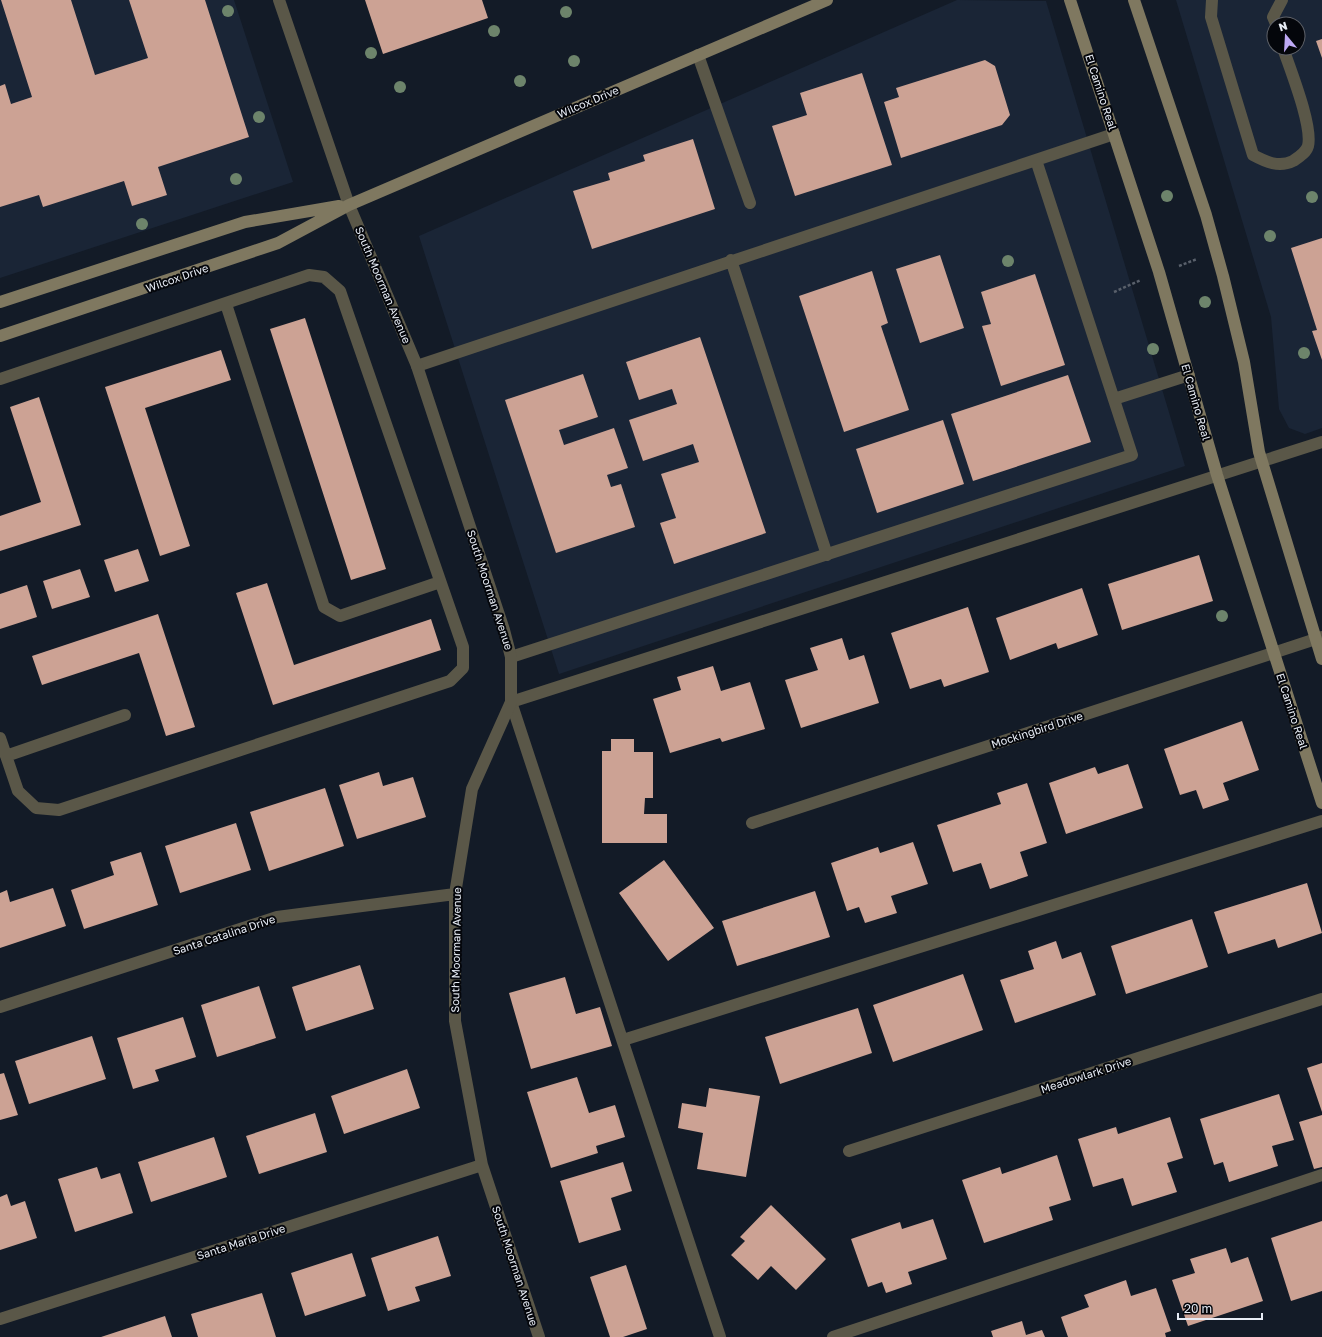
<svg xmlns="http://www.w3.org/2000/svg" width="1322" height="1337" viewBox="0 0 1322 1337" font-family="'Golos Text',sans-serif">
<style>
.built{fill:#1a2536;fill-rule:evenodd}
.building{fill:#cca294}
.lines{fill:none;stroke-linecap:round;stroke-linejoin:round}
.path{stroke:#59606b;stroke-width:2.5;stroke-dasharray:3 2;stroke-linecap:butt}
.lane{stroke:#5a5748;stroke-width:12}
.street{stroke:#5a5748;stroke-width:12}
.secondary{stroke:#7f7860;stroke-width:12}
.tree{fill:#6d846b}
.labels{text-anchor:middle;stroke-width:4;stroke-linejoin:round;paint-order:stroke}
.street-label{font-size:11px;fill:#e7ecf5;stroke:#04060b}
</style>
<rect width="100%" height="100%" fill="#131b27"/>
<path class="built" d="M0,0H234L293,182L0,278Z
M957,0L1046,1L1185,466L559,674L419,236Z
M1176,0H1322V428L1305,434L1289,428L1279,409L1271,317ZM1274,24H1298V48H1274Z"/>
<path class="building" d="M1,0H71L95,75L148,58L129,0H205L249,137L158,167L167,195L132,206L124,181L43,207L39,195L0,207V86L5,84L11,104L32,97Z
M365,0H482L488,18L383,54Z
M1322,39V58L1316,41Z
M985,60L995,66L1010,115L1002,125L901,158L884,102L899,97L896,88Z
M862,73L892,165L795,196L772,126L807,115L800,93Z
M693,139L715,209L592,249L573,191L610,180L608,173L645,161L643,155Z
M1322,238V360L1312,331L1317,330L1291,248Z
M940,255L964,328L920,343L896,269Z
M872,271L888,323L881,326L909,410L844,432L799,296Z
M1035,274L1065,365L1001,386L982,326L991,324L981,292Z
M305,318L386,569L351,580L270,329Z
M700,337L766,533L674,564L660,523L676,518L661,474L699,462L693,444L643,461L629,420L677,404L672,389L639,400L626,362Z
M221,350L231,380L145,408L190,546L160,556L105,387Z
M583,374L598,417L559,430L564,445L614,428L628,468L607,475L611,487L621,484L635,527L556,553L505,400Z
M1068,375L1091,442L973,481L951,414Z
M39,397L81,525L0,551V516L41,502L10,407Z
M943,420L964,484L877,513L856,449Z
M138,549L149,581L115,592L104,560Z
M1199,555L1213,601L1122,630L1108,584Z
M80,569L90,597L52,609L43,581Z
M267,583L294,665L431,619L441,650L273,705L236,593Z
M27,585L37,617L0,629V594Z
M1082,588L1098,635L1058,649L1056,643L1010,660L996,618Z
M968,607L989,672L944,687L941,679L910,689L891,633Z
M158,614L195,727L166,736L139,653L42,685L32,656Z
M842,638L849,660L864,655L879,703L801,728L785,680L818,670L810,648Z
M713,666L721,691L750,682L765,729L722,742L720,738L670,753L653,699L681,690L677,677Z
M1242,721L1259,770L1223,783L1229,800L1203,809L1196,790L1180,795L1164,749Z
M611,739H634V752H653V798H645L644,814H667V843H602V751H611Z
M1128,764L1143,808L1066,834L1049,783L1095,767L1098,774Z
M379,772L383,786L413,777L426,817L357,839L339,785Z
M1027,783L1047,843L1020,852L1028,876L990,889L981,863L953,872L937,825L1001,804L997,793Z
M325,788L344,846L269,871L250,812Z
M236,823L251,870L180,893L165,846Z
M913,842L928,884L891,896L897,913L865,923L859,907L847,911L831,863L878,847L880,853Z
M141,852L158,905L84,929L71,890L114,875L110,862Z
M664,860L714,928L668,961L619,893Z
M1307,883L1322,933L1278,948L1275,939L1228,954L1214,912Z
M53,888L66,926L0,948V893L7,890L10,902Z
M815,891L830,937L737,966L722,921Z
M1192,919L1208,967L1126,994L1111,946Z
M1056,941L1062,959L1081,952L1096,995L1015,1023L1000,980L1034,969L1028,951Z
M360,965L374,1009L306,1031L292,987Z
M963,974L983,1030L893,1062L873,1005Z
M565,977L576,1014L600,1007L612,1046L531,1069L509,993Z
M259,986L276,1038L217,1057L201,1005Z
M858,1008L872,1053L780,1084L765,1037Z
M183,1017L196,1057L155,1070L159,1081L133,1089L117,1038Z
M92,1036L106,1079L29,1104L15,1061Z
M1322,1063V1112L1307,1068Z
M407,1069L420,1108L344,1134L331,1096Z
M4,1073L18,1115L0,1120V1074Z
M577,1077L589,1113L615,1105L625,1137L596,1146L598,1153L551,1168L527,1092Z
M709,1088L760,1096L746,1177L697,1169L703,1133L678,1128L682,1103L706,1107Z
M1279,1094L1294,1140L1272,1146L1278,1166L1229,1182L1223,1162L1214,1165L1200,1119Z
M315,1113L327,1152L259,1174L246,1136Z
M1322,1115V1167L1314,1169L1299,1122Z
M1170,1117L1183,1158L1167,1163L1177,1192L1132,1206L1123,1178L1093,1187L1078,1139L1116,1127L1118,1134Z
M214,1137L227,1177L151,1202L138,1162Z
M1057,1155L1071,1200L1049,1207L1053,1220L984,1243L962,1180L1000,1167L1002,1174Z
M623,1162L632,1191L611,1198L621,1230L579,1243L560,1181Z
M97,1167L101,1179L120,1173L133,1213L75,1232L58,1179Z
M7,1194L11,1206L25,1201L37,1238L0,1250V1197Z
M771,1205L826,1259L796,1290L771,1266L758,1280L731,1255L745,1241L740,1237Z
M933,1219L947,1259L908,1272L912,1284L886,1293L882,1282L868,1287L851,1239L900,1222L902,1229Z
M1322,1221V1291L1291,1301L1271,1238Z
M438,1236L451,1276L415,1287L420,1301L388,1311L371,1258Z
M1226,1248L1231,1263L1248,1257L1263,1301L1188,1326L1172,1280L1195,1273L1190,1259Z
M352,1253L366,1296L305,1316L291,1273Z
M626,1265L647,1329L623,1337H610L590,1277Z
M1126,1280L1131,1296L1156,1288L1171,1331L1165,1333L1166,1337H1068L1061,1317L1089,1307L1084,1295Z
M262,1293L276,1337H198L191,1314Z
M165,1316L172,1337H101Z
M1022,1321L1026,1335L1042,1330L1045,1337H993L991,1331Z"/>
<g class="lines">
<path class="path" d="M1179,266L1197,259
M1114,292L1141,280"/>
<path class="lane" d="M1212,0L1211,17L1253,155C1266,162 1279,168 1293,161C1299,157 1306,153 1308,146C1313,126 1290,69 1283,48
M1276,24L1273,17L1282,0
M698,55L750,203
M731,260L827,555
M226,304L324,607L340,616L440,582
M417,366L1114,134
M0,379L309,275L324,277L340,291L463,647V668L450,681L59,810L36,808L18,791L0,738
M1114,399L1189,375
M511,657L1132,455L1036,160
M6,756L125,715
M623,1040L1322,821
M720,1337L511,702L1322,442
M833,1337L1322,1175"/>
<path class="street" d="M279,0L349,205L417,366L504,630L511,657V702L472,789L455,894V1021L482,1165L539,1337
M752,823L1322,637
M0,1007L277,917L455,894
M849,1151L1322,999
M0,1319L482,1165"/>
<path class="secondary" d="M1070,0L1159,272L1217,475L1322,803
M1134,0L1206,215L1223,276L1244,362L1259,452L1322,659
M0,302L245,222L339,206
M0,336L278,243L349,205L827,0"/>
</g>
<g class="tree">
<circle cx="228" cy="11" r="6"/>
<circle cx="566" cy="12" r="6"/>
<circle cx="494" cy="31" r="6"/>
<circle cx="371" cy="53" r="6"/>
<circle cx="574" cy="61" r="6"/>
<circle cx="520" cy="81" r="6"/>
<circle cx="400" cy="87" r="6"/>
<circle cx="259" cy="117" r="6"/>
<circle cx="236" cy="179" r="6"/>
<circle cx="1167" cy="196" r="6"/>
<circle cx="1312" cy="197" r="6"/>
<circle cx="142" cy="224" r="6"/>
<circle cx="1270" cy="236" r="6"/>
<circle cx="1008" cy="261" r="6"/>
<circle cx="1205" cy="302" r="6"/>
<circle cx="1153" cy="349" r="6"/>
<circle cx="1304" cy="353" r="6"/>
<circle cx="1222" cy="616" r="6"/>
</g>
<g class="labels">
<g class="street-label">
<text transform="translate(1101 92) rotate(72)" y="4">El Camino Real</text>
<text transform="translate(588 102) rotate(-23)" y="4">Wilcox Drive</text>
<text transform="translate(177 278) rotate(-19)" y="4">Wilcox Drive</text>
<text transform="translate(383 285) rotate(67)" y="4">South Moorman Avenue</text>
<text transform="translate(1196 402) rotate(74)" y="4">El Camino Real</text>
<text transform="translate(490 590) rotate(72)" y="4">South Moorman Avenue</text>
<text transform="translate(1292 711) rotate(72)" y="4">El Camino Real</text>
<text transform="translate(1037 730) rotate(-18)" y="4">Mockingbird Drive</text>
<text transform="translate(224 935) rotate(-18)" y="4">Santa Catalina Drive</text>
<text transform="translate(456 950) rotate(-89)" y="4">South Moorman Avenue</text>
<text transform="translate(1086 1075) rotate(-18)" y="4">Meadowlark Drive</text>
<text transform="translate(241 1242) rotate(-18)" y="4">Santa Maria Drive</text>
<text transform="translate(515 1266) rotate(72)" y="4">South Moorman Avenue</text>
</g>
</g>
<g transform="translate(1286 36) rotate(342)"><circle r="19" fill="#04060b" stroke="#5f6269"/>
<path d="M0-3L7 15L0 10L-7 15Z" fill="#bea9f5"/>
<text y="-6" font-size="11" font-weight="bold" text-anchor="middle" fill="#e7ecf5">N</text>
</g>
<path d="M1178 1313v6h84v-6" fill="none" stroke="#e7ecf5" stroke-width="2"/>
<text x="1184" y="1313" font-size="12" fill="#e7ecf5" stroke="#04060b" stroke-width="3" paint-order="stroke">20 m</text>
</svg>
